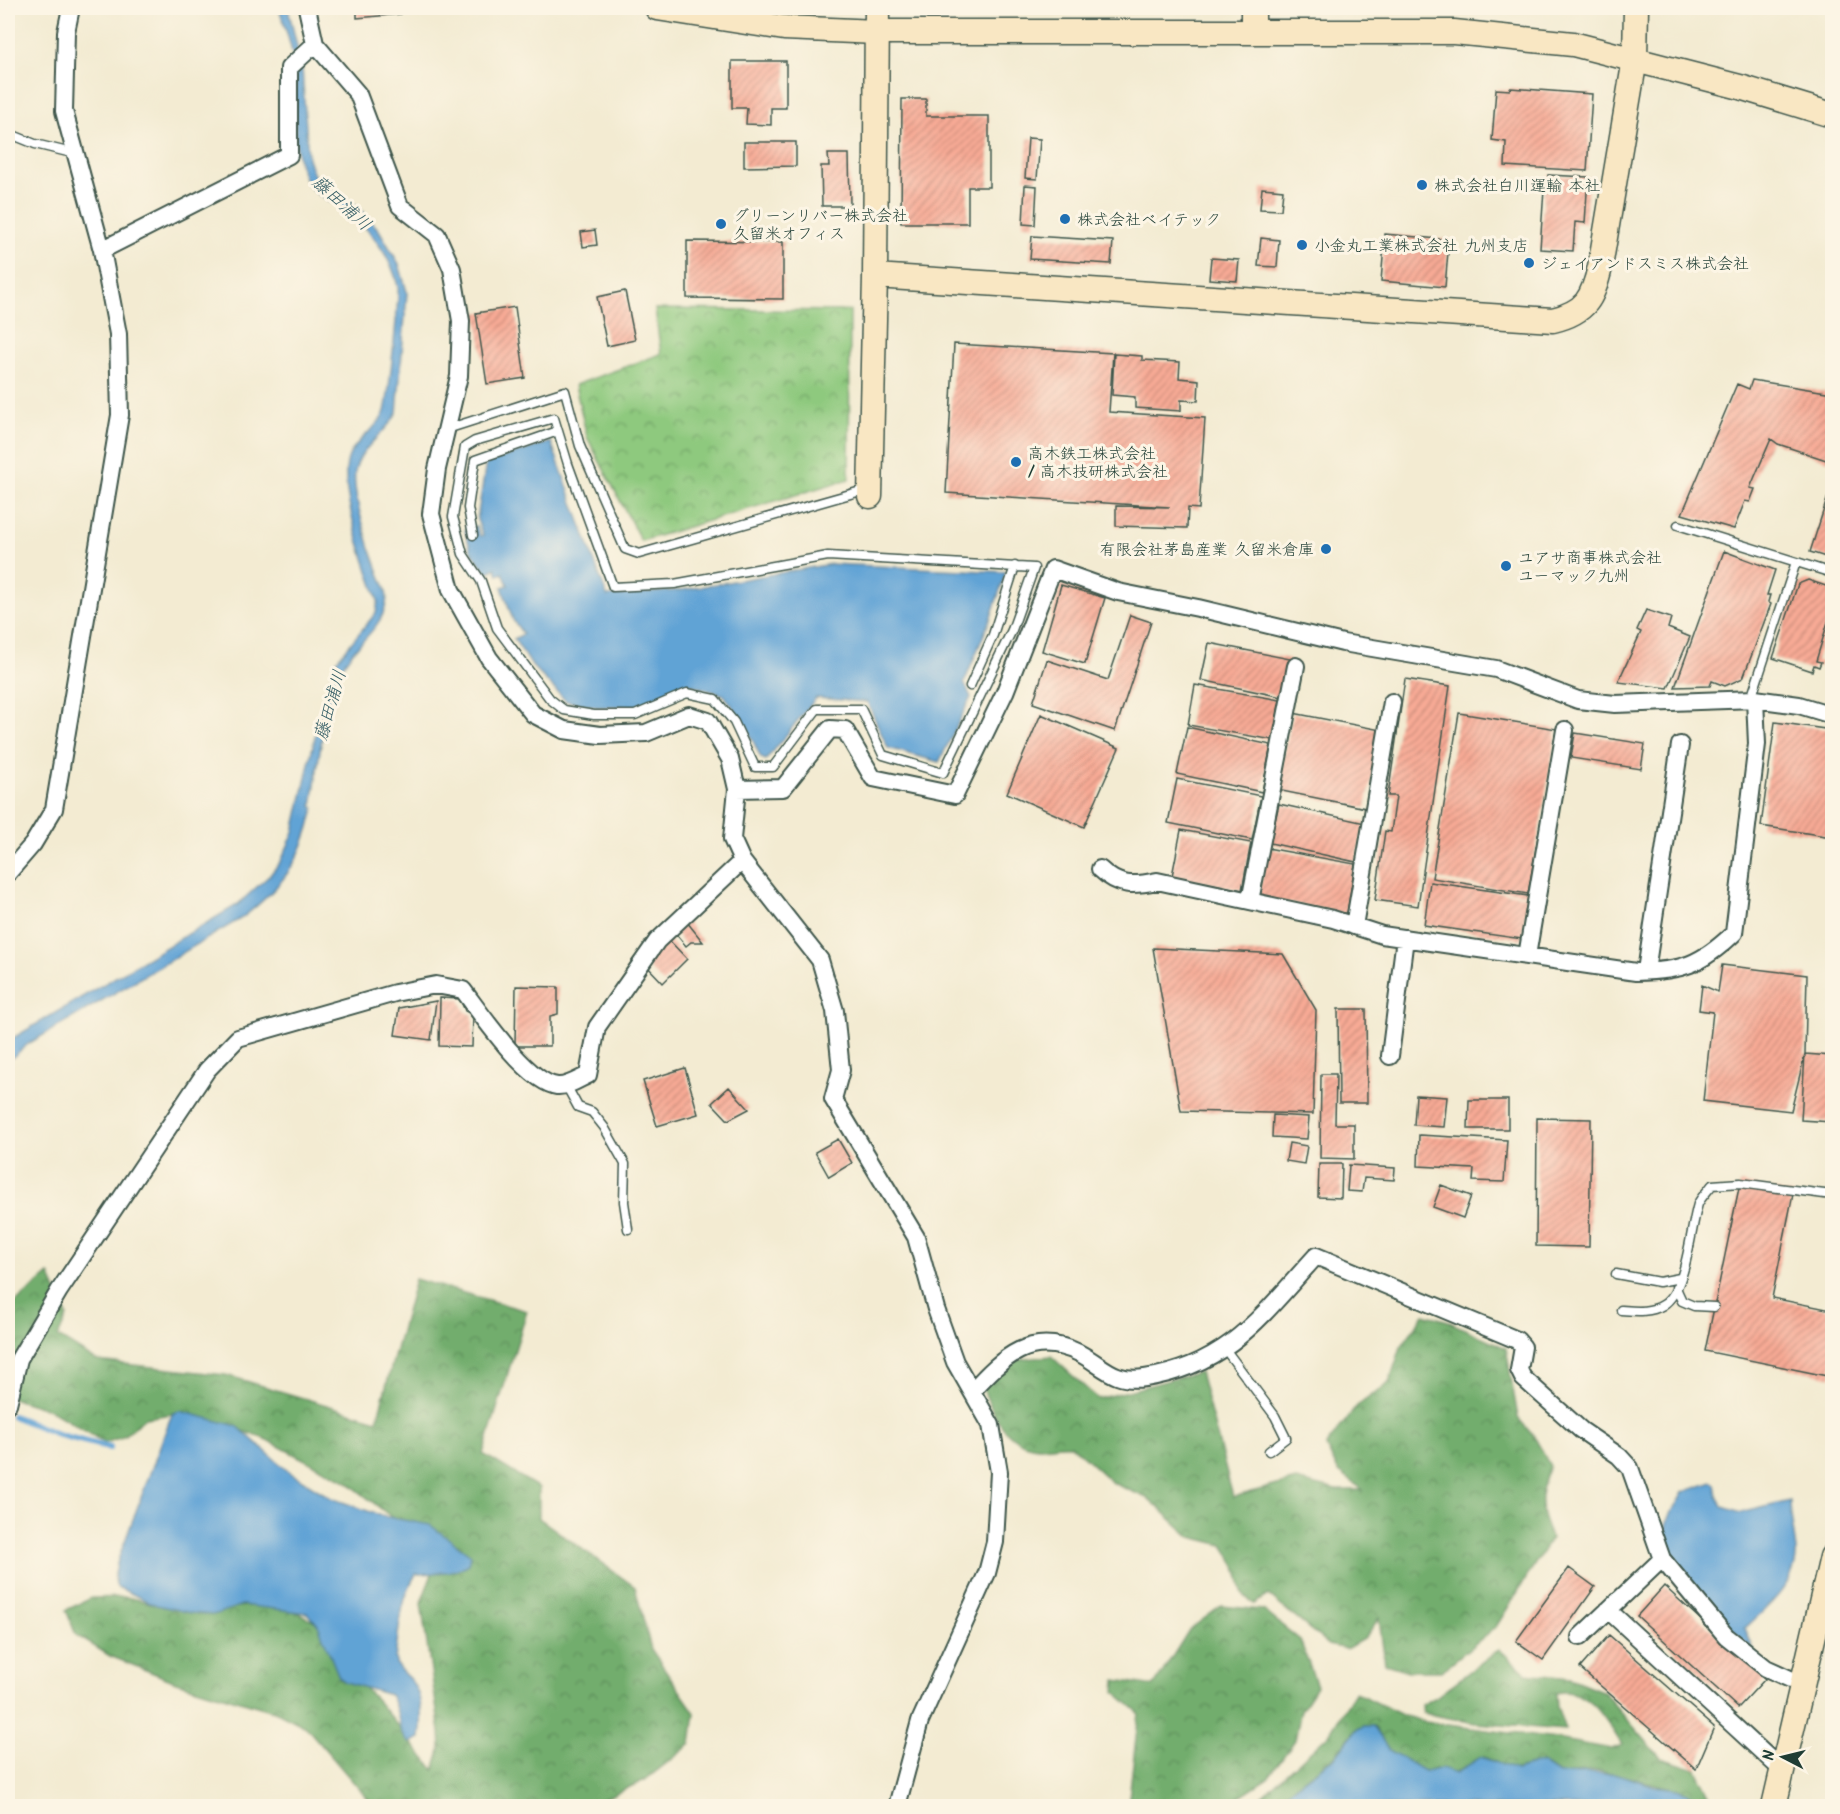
<svg xmlns="http://www.w3.org/2000/svg" width="1840" height="1814" viewBox="0 0 1840 1814" font-family="Kalam,'Klee One',sans-serif">
<style>
.forest{fill:url(#forest-crowns);stroke:#487550;stroke-width:1.5}
.park{fill:url(#park-crowns);stroke:#568359;stroke-width:1.5}
.water{fill:#61a3d5;stroke:#407084;stroke-width:1.5}
.lines{fill:none;stroke-linecap:round;stroke-linejoin:round}
.stream{stroke:#61a3d5;stroke-width:6}
.building{fill:url(#building-hatch)}
.lane-casing{stroke:#3f574c;stroke-width:11}
.street-casing{stroke:#3f574c;stroke-width:20}
.secondary-casing{stroke:#3f574c;stroke-width:27}
.lane{stroke:#fff;stroke-width:8}
.street{stroke:#fff;stroke-width:16}
.secondary{stroke:#f9e7c3;stroke-width:24}
.poi-dot{fill:#1f6fb2;stroke:#fcf5e5;stroke-width:2}
.labels{text-anchor:middle;stroke-width:6;stroke-linejoin:round;paint-order:stroke}
.poi-label{font-size:16px;fill:#1f3d34;stroke:#fcf5e5;text-anchor:start}
.water-label{font-size:18px;font-style:italic;fill:#335c64;stroke:#fcf5e5}
</style>
<defs>
<pattern id="forest-crowns" width="20" height="18" patternUnits="userSpaceOnUse" patternTransform="scale(1.5)"><rect width="20" height="18" fill="#72ad6d"/><path d="M2 6a3 3 0 1 1 6 0M12 15a3 3 0 1 1 6 0" fill="none" stroke="#5d8e5a"/></pattern>
<pattern id="park-crowns" width="20" height="18" patternUnits="userSpaceOnUse" patternTransform="scale(1.5)"><rect width="20" height="18" fill="#8ec97e"/><path d="M2 6a3 3 0 1 1 6 0M12 15a3 3 0 1 1 6 0" fill="none" stroke="#73a468"/></pattern>
<pattern id="building-hatch" width="6" height="6" patternUnits="userSpaceOnUse" patternTransform="scale(1.5)"><rect width="6" height="6" fill="#f8aa95"/><path d="M-1 1l2-2M0 6l6-6M5 7l2-2" fill="none" stroke="#c88c7a"/></pattern>
</defs>
<rect width="100%" height="100%" fill="#fcf5e5"/>
<filter id="ink" filterUnits="userSpaceOnUse"><feTurbulence type="fractalNoise" baseFrequency=".0167" numOctaves="2"/><feDisplacementMap in="SourceGraphic" scale="12" xChannelSelector="R" yChannelSelector="G"/><feConvolveMatrix kernelMatrix="1 2 1 2 8 2 1 2 1" color-interpolation-filters="sRGB"/></filter>
<filter id="wash" filterUnits="userSpaceOnUse"><feTurbulence type="fractalNoise" baseFrequency=".008" numOctaves="4" result="noise"/><feDisplacementMap in="SourceGraphic" scale="24" xChannelSelector="R" yChannelSelector="G"/><feGaussianBlur stdDeviation="1.35" result="paint"/><feColorMatrix in="noise" values="0 0 0 0 0 0 0 0 0 0 0 0 0 0 0 0 0 1.4 0 .05"/><feComposite in="paint" operator="in"/></filter>
<g filter="url(#wash)">
<rect width="100%" height="100%" fill="#f3ebd2"/>
<path class="forest" d="M49,1274L67,1316L58,1337L97,1361L226,1375L377,1420L415,1279L527,1311L483,1454L539,1488V1518L635,1587L651,1649L695,1713L691,1744L645,1780L588,1806H374L306,1727L277,1712L176,1682L110,1656L76,1635L66,1610L92,1598L127,1597L178,1610L281,1604L325,1626L341,1663L379,1703L434,1770L441,1747L440,1732L421,1603L439,1555L346,1481L261,1437L185,1412L145,1418L122,1437L105,1443L50,1410L8,1397V1309Z
M1424,1314L1445,1320L1506,1348L1518,1418L1535,1438L1550,1466C1536,1501 1539,1504 1551,1538L1496,1627L1441,1671H1408L1385,1664L1379,1618L1365,1638L1346,1649L1329,1645L1268,1595L1254,1604L1243,1595L1236,1566L1223,1545L1191,1537L1149,1499L1113,1483L1071,1445C1060,1444 1049,1447 1038,1447C1006,1445 993,1414 983,1389L1008,1361L1051,1356L1098,1399L1200,1372L1233,1497L1296,1480L1337,1490H1363L1338,1471L1326,1446L1357,1406L1389,1383L1401,1347Z
M1221,1606L1263,1610L1300,1640L1317,1686L1301,1710L1295,1740L1268,1778L1225,1806H1128L1139,1713L1115,1692L1116,1680L1154,1686L1189,1630Z
M1499,1649L1526,1673L1570,1678L1602,1691L1661,1758L1696,1769L1710,1797L1705,1802L1679,1790L1615,1774L1600,1771L1559,1774L1544,1764H1536L1513,1770L1484,1757L1453,1773L1436,1768L1425,1772L1389,1750L1374,1726H1364L1355,1730L1335,1756L1268,1806H1246L1254,1803L1329,1734L1355,1692L1402,1715L1425,1722L1556,1739L1612,1749L1622,1745C1607,1721 1588,1685 1556,1693L1557,1706L1565,1730L1475,1723L1423,1713L1422,1705L1436,1697Z"/>
<path class="park" d="M655,309L850,311L849,479L641,541L587,437L575,385L661,354Z"/>
<path class="water" d="M279,8H288L302,67L308,158L313,173L317,180L357,206L379,230L399,264L407,292L397,413C386,434 359,447 355,472C352,495 369,547 378,570C382,583 389,590 386,604C381,630 354,645 342,667C324,701 318,767 312,806L314,808C302,861 284,885 242,918L28,1044L8,1061V1041L237,905L270,875L281,861L294,832L316,732L336,661L376,613L378,601C368,569 336,487 349,456C356,439 376,430 384,414C388,408 399,298 398,288C394,260 368,226 346,210C335,202 316,196 309,185C288,153 298,105 295,69C293,48 285,28 279,8Z
M551,442L607,596L682,590L831,564L1006,572L991,617L964,683L971,697L939,762L888,748L867,702L816,698L766,760L761,758L744,722L724,695L689,684L636,706L597,707L566,701L533,667L514,639L523,634L513,620L502,587L508,585L503,573L498,575L496,568L487,573L471,551L465,530L476,526L480,536L483,535L477,520L486,463Z
M180,1411L237,1426L289,1472L331,1498L382,1516L430,1525L471,1555L469,1564C452,1574 435,1573 416,1574C400,1600 399,1630 395,1659C397,1670 406,1674 412,1682C423,1696 422,1722 420,1738L409,1743C397,1732 400,1709 390,1695L346,1682L339,1677L318,1625L308,1613L242,1605L213,1615L191,1613L156,1605L117,1587L114,1577L118,1560L170,1419L173,1413Z
M1712,1482L1715,1484L1717,1496L1723,1507L1741,1513L1790,1501C1790,1519 1795,1535 1796,1552C1798,1582 1765,1610 1745,1628L1754,1651C1732,1631 1657,1556 1666,1525C1667,1518 1679,1501 1683,1492Z
M1364,1726H1373L1389,1750L1425,1772L1442,1768L1456,1773L1481,1757L1516,1770L1535,1764H1543L1558,1774L1614,1773L1655,1786L1677,1789L1694,1796L1708,1806H1268L1335,1757L1356,1730Z"/>
<g class="lines">
<path class="stream" d="M13,1416L60,1435L110,1448"/>
</g>
<g id="blocks">
<path class="building" d="M357,8H401V14L357,18Z
M732,61H786V108H771V125L746,124L747,108H732Z
M1510,88L1592,94L1587,171L1505,166L1506,142L1492,140L1496,89L1510,90Z
M902,99H926V116H989V187H968V223H901Z
M1028,138L1040,139L1037,179L1025,178Z
M744,142H796V166L744,167Z
M828,154H849L850,206H822L821,166H829Z
M1548,175L1588,177L1585,223L1575,222L1573,251L1540,249L1544,189H1548Z
M1025,185L1037,186L1035,225L1023,224Z
M1262,188L1283,190L1281,210L1260,209Z
M595,230L597,245L583,247L581,232Z
M1385,234L1449,240L1445,287L1381,281Z
M1032,236L1113,241L1111,264L1030,259Z
M1261,238L1279,240L1277,267L1258,266Z
M687,241L783,242V299L687,298Z
M1211,258L1239,260L1237,281L1209,279Z
M625,291L635,340L607,346L597,297Z
M515,307L525,378L487,384L476,313Z
M954,344L1113,353L1109,412L1205,418L1199,509L1188,508L1187,528L1116,526V506L1170,507L946,493Z
M1114,354L1142,356V360L1180,362L1179,378L1199,380L1198,401L1181,400V411L1135,408V397L1112,395Z
M1752,380L1832,393V462L1778,444L1771,439L1750,488L1755,489L1750,502L1745,501L1734,529L1682,514L1737,384L1749,389Z
M1832,484V559L1810,552Z
M1724,551L1775,570L1767,595H1770L1768,602L1771,604L1743,678L1725,686L1712,681L1710,686L1675,687Z
M1808,580L1832,588V609L1816,661L1821,662L1819,667L1814,665L1812,671L1773,658L1798,584Z
M1061,585L1105,598L1085,664L1042,651Z
M1646,610L1671,618L1668,628L1690,637L1668,688L1618,682L1641,632L1637,630Z
M1130,615L1151,622L1115,731L1033,703L1047,660L1108,680Z
M1209,643L1290,659L1282,697L1201,680Z
M1405,679L1450,686L1418,906L1375,900L1385,831L1391,832L1396,796H1388Z
M1195,685L1280,700L1273,740L1188,725Z
M1293,713L1381,730L1366,808L1277,790Z
M1459,713L1557,729L1528,894L1432,878Z
M1041,714L1119,748L1084,827L1007,793Z
M1775,722L1832,730V837L1761,826Z
M1187,727L1271,745L1262,792L1177,774Z
M1575,733L1645,744L1641,769L1571,758Z
M1177,779L1261,796L1252,840L1168,823Z
M1279,804L1365,823L1356,862L1270,843Z
M1181,830L1251,843L1242,890L1172,876Z
M1267,848L1355,864L1347,914L1259,897Z
M1430,882L1528,896L1522,939L1424,925Z
M687,922L703,942H691L686,946L675,933Z
M669,940L687,959L663,983L645,964Z
M1153,948L1283,954L1316,1010L1313,1114L1181,1111Z
M1722,965L1807,975L1805,1054L1832,1056V1122L1801,1120L1805,1054L1791,1111L1703,1101L1713,1012L1699,1010L1702,985L1718,992Z
M516,986L558,987V1014L550,1016V1046H515Z
M440,998L460,999L465,1011L473,1015L472,1047L439,1046Z
M436,1001L431,1040L395,1035L399,1008Z
M1338,1009H1366L1367,1103H1339Z
M685,1068L698,1114L657,1126L643,1081Z
M1321,1074H1336L1335,1124H1354V1159L1320,1158Z
M729,1087L749,1109L728,1120L712,1103Z
M1416,1095L1447,1097L1444,1127L1414,1125Z
M1469,1100H1508V1129H1468Z
M1273,1115L1309,1117L1307,1139L1272,1137Z
M1537,1118L1591,1119L1589,1247L1536,1246Z
M1419,1135L1507,1140L1504,1182L1473,1181L1474,1169L1418,1166Z
M838,1139L852,1163L829,1177L815,1152Z
M1289,1143L1307,1146L1304,1164L1286,1161Z
M1319,1164H1342L1341,1198L1318,1197Z
M1349,1165L1395,1168L1394,1180L1364,1178L1362,1192L1347,1191Z
M1740,1183L1793,1194L1772,1298L1832,1310V1377L1705,1351Z
M1441,1185L1471,1196L1463,1218L1433,1207Z
M1569,1568L1595,1587L1543,1660L1516,1641Z
M1664,1586L1765,1679L1738,1708L1637,1616Z
M1609,1635L1714,1727L1696,1769L1580,1668Z"/>
</g>
</g>
<g filter="url(#ink)">
<use href="#blocks" fill-opacity="0" stroke="#3f574c" stroke-width="1.5"/>
<g class="lines">
<defs>
<path id="lane" d="M8,133L35,144L76,154
M554,418L568,464L613,587L674,584L828,556L1034,568L1012,630L943,773L883,755L861,709H817L773,767H755L734,722L715,699L687,693L635,715H594L564,710L550,699L497,628L481,581L463,554L453,517L465,447L475,441Z
M447,429L565,391L580,446L625,549L639,554L868,489
M1678,525L1832,573
M473,535L468,508L475,460L558,431
M970,686L993,635L1015,566
M1751,699L1796,562
M566,1085L578,1107L592,1112L604,1127L625,1164L624,1202L628,1229
M1616,1274L1659,1282L1680,1278
M1676,1288L1682,1301L1694,1306L1714,1307
M1621,1310C1635,1311 1650,1313 1663,1305C1687,1290 1690,1230 1698,1204C1701,1197 1708,1191 1712,1185L1740,1183L1832,1195
M1225,1349L1275,1416L1286,1438L1269,1451"/>
<path id="street" d="M307,8L315,44L358,94L400,206L437,235L452,269L461,321L459,376L437,469L431,514L451,590L489,658L533,714L564,730L600,735L646,733L689,715L708,721L730,759L737,789L732,839L742,861L820,960L835,1011L841,1070L833,1099L916,1237L936,1309L955,1362L991,1425L999,1472L995,1542L987,1573L920,1721L897,1806
M102,250L289,155V68L315,44
M737,789L783,788L830,729L845,730L873,778L955,795L1005,692L1053,569L1118,592L1198,608L1343,643L1496,669L1578,700L1615,704L1755,699L1799,705L1832,715
M1100,869C1119,887 1133,886 1157,881L1333,919L1382,935L1636,972C1682,971 1701,965 1734,933L1757,744L1755,699
M8,873L33,844L54,809L120,415L118,334L102,250L64,111L66,32L71,8
M1250,901L1296,666
M1354,926L1392,702
M1527,956L1565,730
M1646,971L1680,745
M1390,1056L1405,938
M972,1391C1003,1357 1031,1330 1079,1353C1104,1366 1113,1383 1145,1378C1229,1365 1263,1314 1316,1256L1517,1340L1523,1347L1519,1370L1523,1378L1581,1430L1619,1456L1630,1468L1662,1559L1726,1636L1766,1668L1801,1684
M8,1404L19,1359L59,1291L207,1070L238,1038L395,993L436,985L463,990C482,1015 527,1082 557,1086C567,1087 579,1079 588,1075L597,1027L657,941L742,861
M1608,1610L1783,1771
M1580,1637L1662,1559"/>
<path id="secondary" d="M657,8L784,28L877,32H1454L1573,44L1740,87L1832,115
M1253,32V8
M875,276L1553,320C1586,312 1593,298 1600,267L1635,59L1636,8
M870,496L875,276L877,8
M1774,1806L1832,1557"/>
</defs>
<use href="#lane" class="lane-casing"/>
<use href="#street" class="street-casing"/>
<use href="#secondary" class="secondary-casing"/>
<use href="#lane" class="lane"/>
<use href="#street" class="street"/>
<use href="#secondary" class="secondary"/>
</g>
</g>
<g class="poi-dot">
<circle cx="1422" cy="185" r="6"/>
<circle cx="1065" cy="219" r="6"/>
<circle cx="721" cy="224" r="6"/>
<circle cx="1302" cy="245" r="6"/>
<circle cx="1529" cy="263" r="6"/>
<circle cx="1016" cy="462" r="6"/>
<circle cx="1326" cy="549" r="6"/>
<circle cx="1506" cy="566" r="6"/>
</g>
<g class="labels">
<g class="poi-label">
<text x="1434" y="191">株式会社白川運輸 本社</text>
<text x="733" y="221">グリーンリバー株式会社<tspan x="733" dy="18">久留米オフィス</tspan></text>
<text x="1077" y="225">株式会社ベイテック</text>
<text x="1314" y="251">小金丸工業株式会社 九州支店</text>
<text x="1541" y="269">ジェイアンドスミス株式会社</text>
<text x="1028" y="459">高木鉄工株式会社<tspan x="1028" dy="18">/ 高木技研株式会社</tspan></text>
<text x="1314" y="555" text-anchor="end">有限会社茅島産業 久留米倉庫</text>
<text x="1518" y="563">ユアサ商事株式会社<tspan x="1518" dy="18">ユーマック九州</tspan></text>
</g>
<g class="water-label">
<text transform="translate(342 203) rotate(42)" y="6">藤田浦川</text>
<text transform="translate(330 705) rotate(-74)" y="6">藤田浦川</text>
</g>
</g>
<rect width="1840" height="1814" fill="none" stroke="#fcf5e5" stroke-width="30"/>
<g transform="translate(1783 1757) rotate(277)" stroke="#fcf5e5" stroke-width="4.5" paint-order="stroke">
<path d="M0-4.5L10 22L0 15L-10 22Z" fill="#1f3d34"/>
<text y="-9" font-size="16" font-weight="bold" text-anchor="middle" fill="#1f3d34">N</text>
</g>
</svg>
